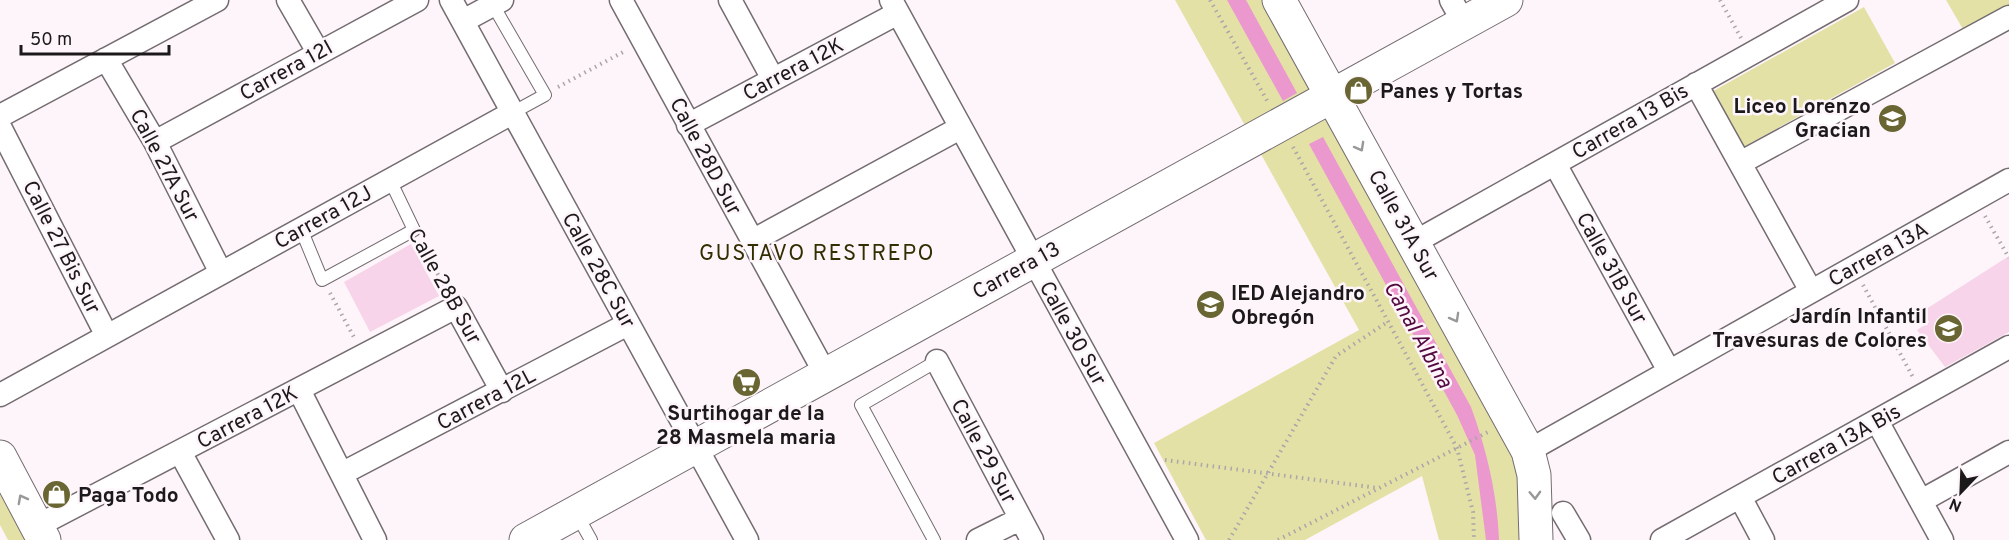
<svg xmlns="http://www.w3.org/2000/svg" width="2009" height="540" viewBox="0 0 2009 540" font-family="Overpass,sans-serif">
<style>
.green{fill:#e4e1a6}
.water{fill:#eb98ce}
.building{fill:#f7d4e9}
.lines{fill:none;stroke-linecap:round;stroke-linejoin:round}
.lane-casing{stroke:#746c71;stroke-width:14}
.street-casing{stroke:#746c71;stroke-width:25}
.secondary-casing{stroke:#746c71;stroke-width:35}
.path{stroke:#aca5a9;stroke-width:4;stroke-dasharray:1.5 4.5;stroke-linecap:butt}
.lane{stroke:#fff;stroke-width:12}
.street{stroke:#fff;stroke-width:22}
.secondary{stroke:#fff;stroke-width:33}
.oneway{stroke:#999898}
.labels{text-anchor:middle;stroke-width:5;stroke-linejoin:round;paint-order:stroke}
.street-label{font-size:21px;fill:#1c191a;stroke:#fef5fa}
.poi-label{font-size:21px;font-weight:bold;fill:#1c191a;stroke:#fef5fa;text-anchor:start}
.neighbourhood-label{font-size:22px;letter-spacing:1.5px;fill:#312e02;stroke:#fef5fa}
.water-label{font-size:22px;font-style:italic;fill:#530940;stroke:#fef5fa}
</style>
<rect width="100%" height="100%" fill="#fef5fa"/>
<path class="green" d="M1175,0H1269L1524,467L1526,540H1439L1422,476L1305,540H1206L1154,443L1359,330Z
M1946,0H2009V5L1964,31Z
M1864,7L1895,63L1738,150L1706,95Z
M0,485L30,540H8L0,525Z"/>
<path class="water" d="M1227,0H1246L1297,93L1283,101Z
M1323,137L1471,407C1487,451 1497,493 1499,540H1486L1475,455L1457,415L1309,144Z"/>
<path class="building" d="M411,244L439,296L370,332L344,282Z
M2009,256V332L1945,367L1917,330L1929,322L1923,311Z"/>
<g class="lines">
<defs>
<path id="lane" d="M493,5L545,95L512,113
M301,229L322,280L414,230L390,180
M577,515L591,540
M934,540L861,405L937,361"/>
<path id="street" d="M288,0L318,52
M451,0L747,540
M621,0L826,375
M730,0L773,79
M891,0L1187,540
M1451,0L1464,23
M463,21L502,0
M106,59L155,142L221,273
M1696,84L1811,291
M0,116L217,0
M688,125L898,13
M0,127L107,336
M155,142L417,0
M1740,163L2009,17
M1555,164L1669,371
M752,241L960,128
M1413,243L1847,0
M937,361L1032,540
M299,390L375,540
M0,395L512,113
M1877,421L1942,540
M1528,451L2009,180
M180,452L228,540
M343,473L628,324
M1740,497L1763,540
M1921,501L2009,452
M1563,513L1579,540
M37,526L456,307L502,391
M978,540L1020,519
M1662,540L2009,347"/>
<path id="secondary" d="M1279,0L1528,451L1534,475L1536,540
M0,457L44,540
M526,540L1506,0"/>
</defs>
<use href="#lane" class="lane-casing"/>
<use href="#street" class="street-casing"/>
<use href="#secondary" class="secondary-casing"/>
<path class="path" d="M1210,0L1269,104
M1720,0L1741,38
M558,87L625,51
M1293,147L1457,448L1473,512L1474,540
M1985,216L2009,258
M420,242L447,291
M1863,285L1914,379
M330,293L355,339
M1165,460L1378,488
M1229,540L1336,356L1389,321
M1278,540L1488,432"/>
<use href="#lane" class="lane"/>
<use href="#street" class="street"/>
<use href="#secondary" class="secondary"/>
</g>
<defs><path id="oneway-chevron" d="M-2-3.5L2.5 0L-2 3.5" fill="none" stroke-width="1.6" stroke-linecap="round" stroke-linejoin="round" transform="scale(1.5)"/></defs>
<g class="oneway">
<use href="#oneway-chevron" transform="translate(1360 147) rotate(61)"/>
<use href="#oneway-chevron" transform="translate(1455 318) rotate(61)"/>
<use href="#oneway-chevron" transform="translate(1535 495) rotate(88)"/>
<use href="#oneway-chevron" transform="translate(22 499) rotate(-118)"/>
</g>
<defs>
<symbol id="shop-disc" viewBox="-11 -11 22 22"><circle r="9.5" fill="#696633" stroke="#fef5fa"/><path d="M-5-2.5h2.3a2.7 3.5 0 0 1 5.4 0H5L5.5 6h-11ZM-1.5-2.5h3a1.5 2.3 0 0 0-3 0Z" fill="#fff"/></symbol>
<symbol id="school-disc" viewBox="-11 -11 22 22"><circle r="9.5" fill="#696633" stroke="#fef5fa"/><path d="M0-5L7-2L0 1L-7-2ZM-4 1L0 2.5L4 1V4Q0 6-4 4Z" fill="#fff"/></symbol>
<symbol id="supermarket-disc" viewBox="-11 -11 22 22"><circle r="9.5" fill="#696633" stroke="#fef5fa"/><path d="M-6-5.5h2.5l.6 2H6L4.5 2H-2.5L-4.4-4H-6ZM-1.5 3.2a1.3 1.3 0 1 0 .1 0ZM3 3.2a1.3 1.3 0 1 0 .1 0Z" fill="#fff"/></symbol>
</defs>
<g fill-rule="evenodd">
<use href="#shop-disc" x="1342" y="74" width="33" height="33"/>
<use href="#school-disc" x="1876" y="102" width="33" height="33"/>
<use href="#school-disc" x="1194" y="288" width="33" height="33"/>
<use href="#school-disc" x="1932" y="312" width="33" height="33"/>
<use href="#supermarket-disc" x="730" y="366" width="33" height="33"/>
<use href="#shop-disc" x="40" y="478" width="33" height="33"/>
</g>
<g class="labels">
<g class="street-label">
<text transform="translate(793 69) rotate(-28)" y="7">Carrera 12K</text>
<text transform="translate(286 70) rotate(-29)" y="7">Carrera 12I</text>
<text transform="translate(1630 121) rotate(-30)" y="7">Carrera 13 Bis</text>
<text transform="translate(706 156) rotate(62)" y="7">Calle 28D Sur</text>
<text transform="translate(165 165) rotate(62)" y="7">Calle 27A Sur</text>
<text transform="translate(323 217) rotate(-29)" y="7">Carrera 12J</text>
<text transform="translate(1404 225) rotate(61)" y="7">Calle 31A Sur</text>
<text transform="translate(62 247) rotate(63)" y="7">Calle 27 Bis Sur</text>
<text transform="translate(1878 254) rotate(-29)" y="7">Carrera 13A</text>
<text transform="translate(1612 268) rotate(61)" y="7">Calle 31B Sur</text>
<text transform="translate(599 270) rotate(61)" y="7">Calle 28C Sur</text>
<text transform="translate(1016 270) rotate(-29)" y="7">Carrera 13</text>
<text transform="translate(445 286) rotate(61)" y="7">Calle 28B Sur</text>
<text transform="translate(1073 333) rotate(61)" y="7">Calle 30 Sur</text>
<text transform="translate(486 399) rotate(-28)" y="7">Carrera 12L</text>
<text transform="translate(247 417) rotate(-28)" y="7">Carrera 12K</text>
<text transform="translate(1836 444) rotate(-29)" y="7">Carrera 13A Bis</text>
<text transform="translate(984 451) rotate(62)" y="7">Calle 29 Sur</text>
</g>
<g class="poi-label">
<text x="1380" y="98">Panes y Tortas</text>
<text x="1871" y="113" text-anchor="end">Liceo Lorenzo<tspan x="1871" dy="24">Gracian</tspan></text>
<text x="1231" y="300">IED Alejandro<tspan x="1231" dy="24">Obregón</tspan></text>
<text x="1927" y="323" text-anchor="end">Jardín Infantil<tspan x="1927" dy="24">Travesuras de Colores</tspan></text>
<text x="746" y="420" text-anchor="middle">Surtihogar de la<tspan x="746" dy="24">28 Masmela maria</tspan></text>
<text x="78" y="502">Paga Todo</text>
</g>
<g class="neighbourhood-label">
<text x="817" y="260">GUSTAVO RESTREPO</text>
</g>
<g class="water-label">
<text transform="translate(1419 334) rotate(61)" y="8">Canal Albina</text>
</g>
</g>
<g transform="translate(1961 492) rotate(203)" stroke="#fef5fa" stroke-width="4.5" paint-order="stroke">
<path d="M0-4.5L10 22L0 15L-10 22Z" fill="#1c191a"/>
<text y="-9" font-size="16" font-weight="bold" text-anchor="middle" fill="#1c191a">N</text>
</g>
<path d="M21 45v9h148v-9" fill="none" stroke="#1c191a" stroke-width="3"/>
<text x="30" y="45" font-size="18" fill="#1c191a" stroke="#fef5fa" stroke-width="4.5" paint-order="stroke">50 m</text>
</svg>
